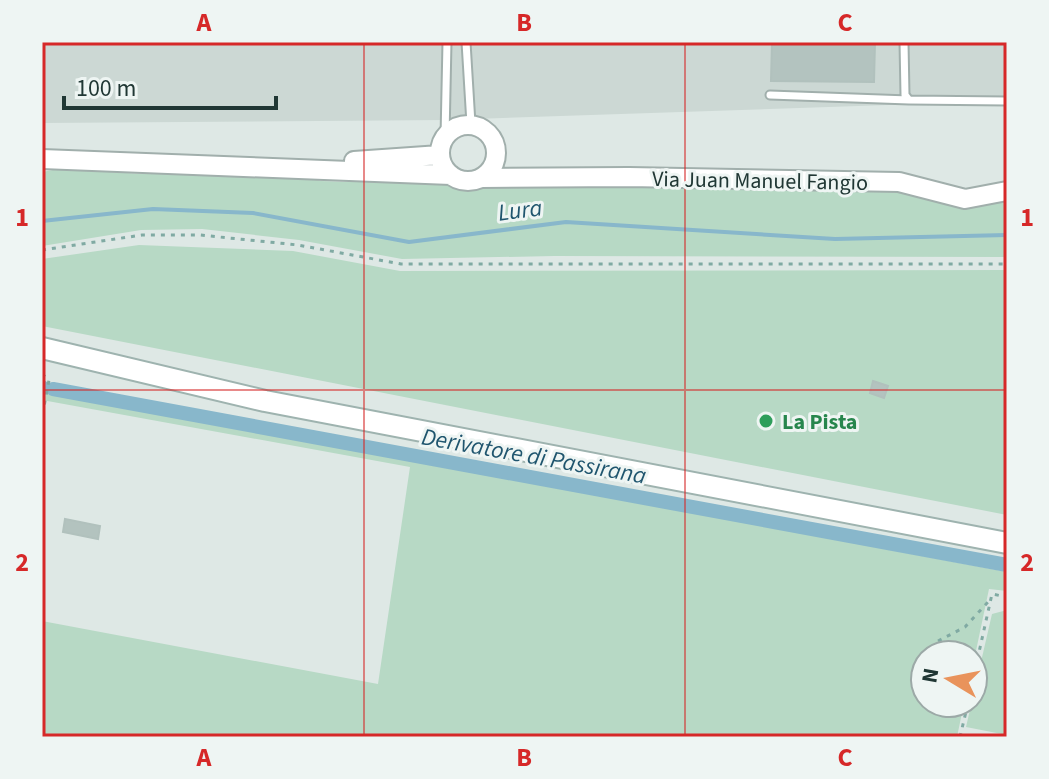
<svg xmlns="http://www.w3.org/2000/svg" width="1049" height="779" viewBox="0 0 1049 779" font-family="'Source Sans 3',sans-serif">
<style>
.built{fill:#ccd8d4}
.green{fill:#b7d9c5}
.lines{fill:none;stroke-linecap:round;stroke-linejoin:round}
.stream{stroke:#88b7cb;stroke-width:4}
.canal{stroke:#88b7cb;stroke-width:14}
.building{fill:#b3c3bf;stroke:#b1c1bd;stroke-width:2}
.service-casing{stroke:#a1afac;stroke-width:11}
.tertiary-casing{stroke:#a1afac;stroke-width:22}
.secondary-casing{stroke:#9eb3af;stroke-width:24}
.path{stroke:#80aaa3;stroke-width:3;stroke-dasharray:4 6;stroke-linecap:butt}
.service{stroke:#fff;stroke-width:7}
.tertiary{stroke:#fff;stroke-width:18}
.secondary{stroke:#fff;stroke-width:20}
.grid{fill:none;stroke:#d62828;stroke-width:2;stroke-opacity:0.55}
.leisure-dot{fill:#2e9e5b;stroke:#eef5f3;stroke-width:3}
.labels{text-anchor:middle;stroke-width:6;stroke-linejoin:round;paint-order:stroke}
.street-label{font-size:22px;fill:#203734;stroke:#eef5f3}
.leisure-label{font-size:22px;font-weight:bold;fill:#27864d;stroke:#eef5f3;text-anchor:start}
.water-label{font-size:24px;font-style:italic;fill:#1f556e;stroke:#eef5f3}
.neatline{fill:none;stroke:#d62828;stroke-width:3}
.grid-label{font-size:26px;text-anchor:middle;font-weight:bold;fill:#d62828}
</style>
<rect width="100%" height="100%" fill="#dee8e5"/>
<path class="built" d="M42,42H1007V101L445,120L42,123Z"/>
<path class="green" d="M58,169L143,174L289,172L321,181L347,182L358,179L898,188L1007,197V257L554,256L402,259L299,240L202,229L141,230L42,246V172Z
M139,245L293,251L400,271L1007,270V515L42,326V259Z
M42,390L1007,572V591L989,589L973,665V655H925V703H964L957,737H42V621L378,684L410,467L42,400Z
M1007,610V735L966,727L992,614Z"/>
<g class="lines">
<path class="stream" d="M42,221L153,209L253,213L409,242L566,222L835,239L1007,235"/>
<path class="canal" d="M42,387L43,388
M53,389L1007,565"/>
</g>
<path class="building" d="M772,42H875L874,82L771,81Z
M873,381L888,386L884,398L870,393Z
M65,519L100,526L98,539L63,532Z"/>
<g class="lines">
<defs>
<path id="service" d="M466,42L471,124
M904,42L905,95L909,100L1007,101
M770,95L909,100
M445,137L447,42"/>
<path id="tertiary" d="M440 153a28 28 0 1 1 56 0a28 28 0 1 1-56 0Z
M42,159L451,175
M354,161L440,155
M481,178L629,177L899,182L965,199L1007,191"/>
<path id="secondary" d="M42,348L265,401L1007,543"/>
</defs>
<use href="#service" class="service-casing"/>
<use href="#tertiary" class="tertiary-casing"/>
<use href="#secondary" class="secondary-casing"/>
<path class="path" d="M42,250L142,235H200L298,245L401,264H1007
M42,374L49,380L42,417
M938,641L965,627L988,602
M973,679L992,594L1007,597
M960,737L968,703"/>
<use href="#service" class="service"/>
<use href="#tertiary" class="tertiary"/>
<use href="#secondary" class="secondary"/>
</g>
<path class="grid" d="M364,42V737M685,42V737M42,390H1007"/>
<circle class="leisure-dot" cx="766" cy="421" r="8"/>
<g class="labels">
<g class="street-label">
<text transform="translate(760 180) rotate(1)" y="8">Via Juan Manuel Fangio</text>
</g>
<g class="leisure-label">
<text x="782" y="429">La Pista</text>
</g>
<g class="water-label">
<text transform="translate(520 210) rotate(-7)" y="8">Lura</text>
<text transform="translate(534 456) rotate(10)" y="8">Derivatore di Passirana</text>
</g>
</g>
<rect width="1049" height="779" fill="none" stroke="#eef5f3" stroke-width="88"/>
<g transform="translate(949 679) rotate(280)"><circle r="38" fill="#eef5f3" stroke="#9ca9a7" stroke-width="2"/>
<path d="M0-6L14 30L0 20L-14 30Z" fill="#e9935b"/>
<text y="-12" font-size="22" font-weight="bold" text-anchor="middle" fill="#203734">N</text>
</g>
<path d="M64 96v12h212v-12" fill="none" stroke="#203734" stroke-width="4"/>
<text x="76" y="96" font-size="24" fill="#203734" stroke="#eef5f3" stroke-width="6" paint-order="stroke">100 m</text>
<rect x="44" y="44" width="961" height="691" class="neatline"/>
<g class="grid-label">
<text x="204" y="31">A</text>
<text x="524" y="31">B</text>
<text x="845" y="31">C</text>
<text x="22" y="226">1</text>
<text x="1027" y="226">1</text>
<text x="22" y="571">2</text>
<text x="1027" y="571">2</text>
<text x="204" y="766">A</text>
<text x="524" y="766">B</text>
<text x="845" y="766">C</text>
</g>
</svg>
